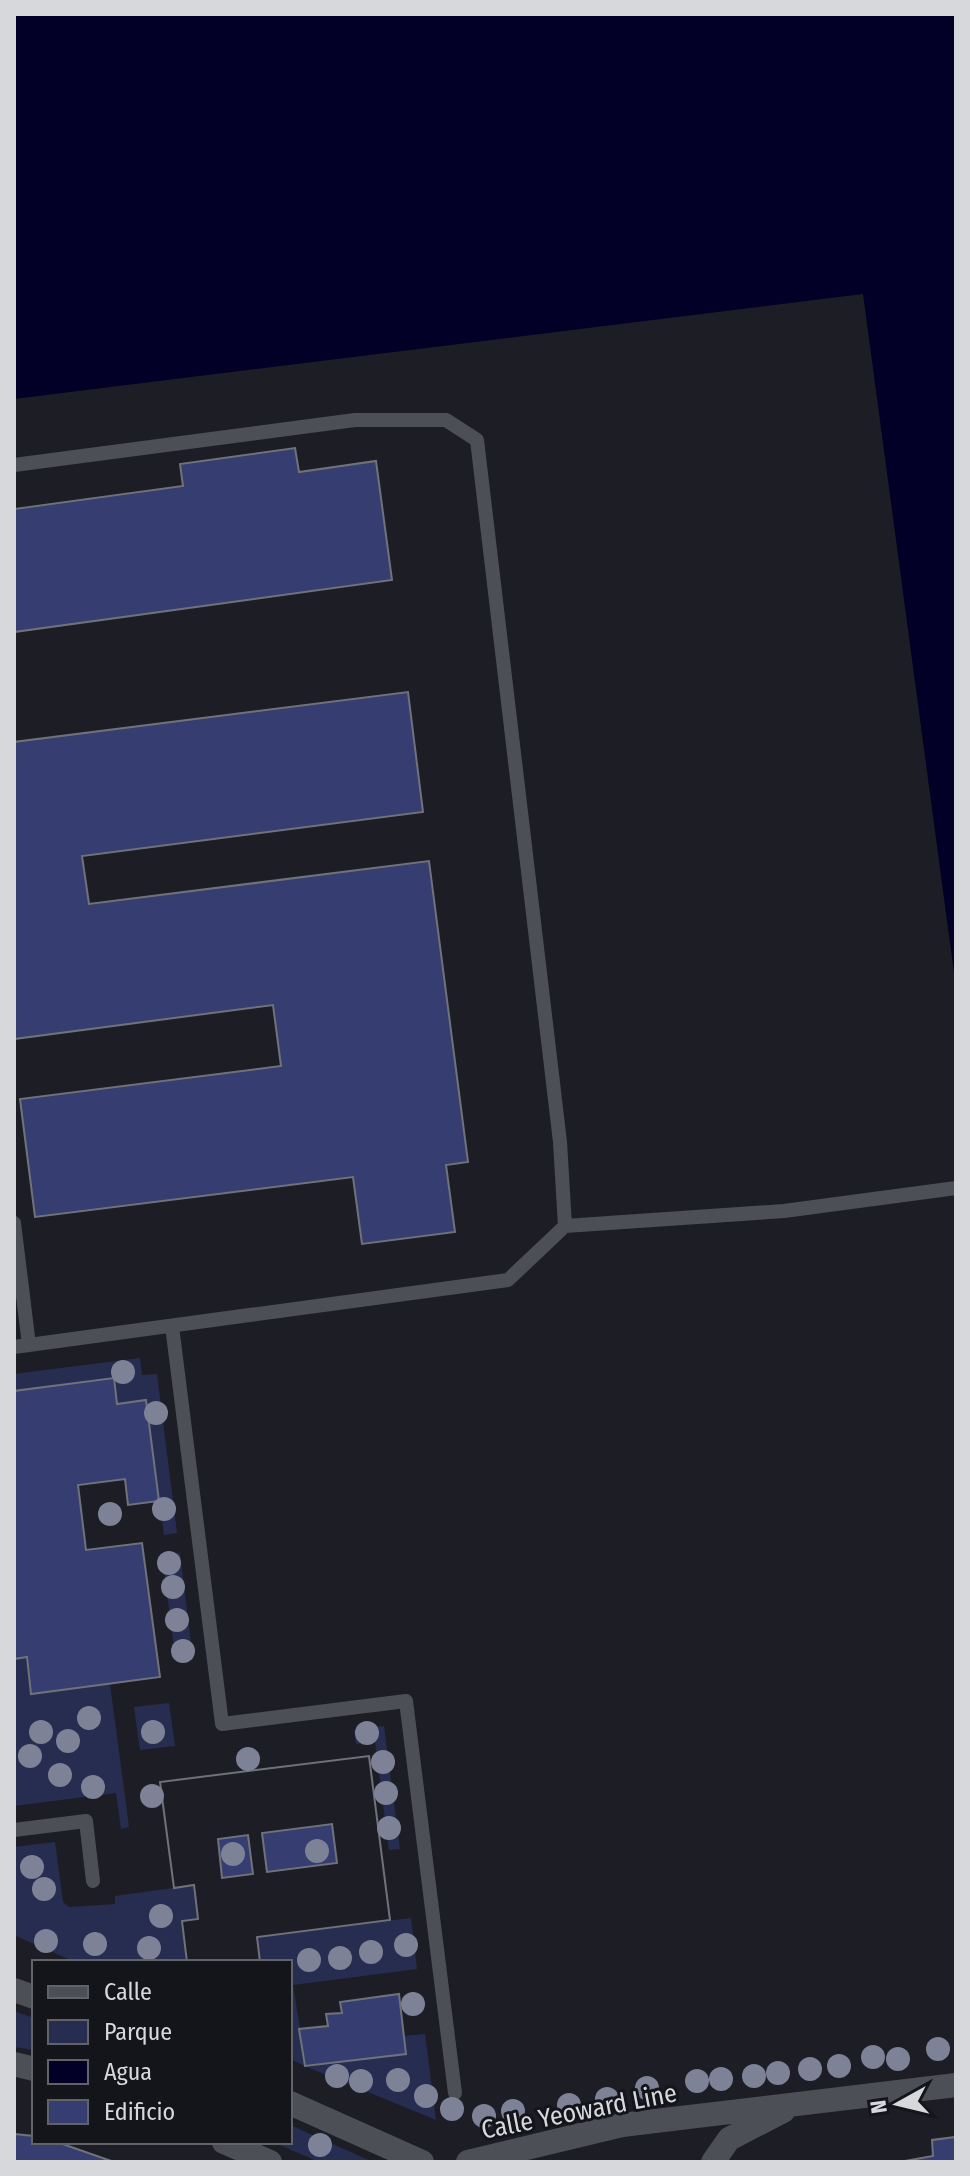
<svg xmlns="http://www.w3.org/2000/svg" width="970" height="2176" viewBox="0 0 970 2176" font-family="'Fira Sans Condensed',sans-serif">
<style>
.green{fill:#272d50}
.water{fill:#030027}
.building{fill:#353d71;stroke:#70727a;stroke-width:2;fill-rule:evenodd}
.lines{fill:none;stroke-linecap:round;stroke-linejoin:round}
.service{stroke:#4d4f57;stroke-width:14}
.minor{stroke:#4d4f57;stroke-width:24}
.tree{fill:#7d8297}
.labels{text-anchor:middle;stroke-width:6;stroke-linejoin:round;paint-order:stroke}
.street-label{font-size:26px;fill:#d7d8dc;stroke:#14151b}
</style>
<rect width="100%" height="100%" fill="#1d1e25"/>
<path class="green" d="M140,1358L142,1375L157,1374L177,1533L164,1535L146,1400L117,1404L113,1378L14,1391V1374Z
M180,1553L193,1660L176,1662L162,1555Z
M27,1657L32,1694L110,1684L129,1827L121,1829L116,1793L14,1806V1659Z
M169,1703L175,1746L140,1750L134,1707Z
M384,1726L400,1849L389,1850L375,1742L356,1744L354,1730Z
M55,1842L63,1902L69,1907L115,1904V1896L194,1885L198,1919L182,1922L187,1962H75L14,1935V1847Z
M411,1918L417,1969L293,1985L306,2066L406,2054L404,2036L425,2034L436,2120L305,2066L290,2059V1962H260L257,1937Z
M14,2011L34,2018V2050L14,2047Z
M290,2125L373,2162H319L273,2142H290Z"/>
<path class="water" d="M14,14H956V988L863,294L14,399Z"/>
<path class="building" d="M295,448L299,472L376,461L392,580L14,632V509L183,486L180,464Z
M408,692L423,812L82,856L89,904L429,861L468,1162L446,1165L455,1232L362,1244L353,1177L35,1217L20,1099L281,1066L273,1005L14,1039V742Z
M114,1378L117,1404L146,1400L159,1501L128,1505L125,1479L78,1485L86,1550L142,1543L160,1677L31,1694L27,1657L14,1659V1391Z
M369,1756L390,1920L257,1937L260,1962H187L182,1921L198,1919L194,1885L174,1888L160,1782ZM332,1824L337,1863L267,1872L262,1833ZM248,1835L253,1874L222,1878L218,1839Z
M369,1756L390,1920L257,1937L260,1962H187L182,1921L198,1919L194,1885L174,1888L160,1782Z
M399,1994L406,2054L305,2066L299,2029L328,2026L326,2014L342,2013L340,2002Z
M14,2134L34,2136V2142H57L114,2162H14Z
M956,2137V2162H899L933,2156L932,2140Z"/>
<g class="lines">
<path class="service" d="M14,465L355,420H446L477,440L560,1142L565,1226
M14,1223L29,1345
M172,1326L222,1724L406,1701L455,2093
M14,1347L508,1280L565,1226L784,1211L956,1188
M14,1830L86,1821L93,1881"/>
<path class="minor" d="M14,1990L34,1997
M14,2064L34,2069
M290,2103L422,2162
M224,2142L270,2162
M468,2162L622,2125L956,2085
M713,2162L729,2139L783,2111"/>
</g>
<g class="tree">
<circle cx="123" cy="1372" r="12"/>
<circle cx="156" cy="1413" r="12"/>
<circle cx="164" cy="1509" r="12"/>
<circle cx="110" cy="1514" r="12"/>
<circle cx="169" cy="1563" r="12"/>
<circle cx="173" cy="1587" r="12"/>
<circle cx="177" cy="1620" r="12"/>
<circle cx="183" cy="1651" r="12"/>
<circle cx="89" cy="1718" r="12"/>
<circle cx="41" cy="1732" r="12"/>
<circle cx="153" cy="1732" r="12"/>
<circle cx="367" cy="1733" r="12"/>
<circle cx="68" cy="1741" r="12"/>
<circle cx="30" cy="1756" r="12"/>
<circle cx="248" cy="1759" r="12"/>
<circle cx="383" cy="1762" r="12"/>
<circle cx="60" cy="1775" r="12"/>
<circle cx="93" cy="1787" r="12"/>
<circle cx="386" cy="1793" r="12"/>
<circle cx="152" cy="1796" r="12"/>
<circle cx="389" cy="1828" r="12"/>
<circle cx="317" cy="1851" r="12"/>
<circle cx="233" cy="1854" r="12"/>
<circle cx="32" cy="1867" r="12"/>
<circle cx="44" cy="1889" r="12"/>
<circle cx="161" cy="1916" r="12"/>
<circle cx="46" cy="1941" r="12"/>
<circle cx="95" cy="1944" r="12"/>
<circle cx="406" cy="1945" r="12"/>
<circle cx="149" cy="1948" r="12"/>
<circle cx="371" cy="1952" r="12"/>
<circle cx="340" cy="1958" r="12"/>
<circle cx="309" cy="1960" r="12"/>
<circle cx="413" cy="2004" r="12"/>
<circle cx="938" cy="2049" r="12"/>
<circle cx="873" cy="2057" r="12"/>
<circle cx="898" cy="2059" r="12"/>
<circle cx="839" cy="2066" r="12"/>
<circle cx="810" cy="2069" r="12"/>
<circle cx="778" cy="2073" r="12"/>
<circle cx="337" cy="2076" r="12"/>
<circle cx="754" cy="2076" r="12"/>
<circle cx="721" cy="2079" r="12"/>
<circle cx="398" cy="2080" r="12"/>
<circle cx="361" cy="2081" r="12"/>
<circle cx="697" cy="2081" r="12"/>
<circle cx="647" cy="2088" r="12"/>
<circle cx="426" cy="2096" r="12"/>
<circle cx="607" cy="2099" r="12"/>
<circle cx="569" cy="2105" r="12"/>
<circle cx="452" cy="2109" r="12"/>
<circle cx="513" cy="2111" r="12"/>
<circle cx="484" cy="2116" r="12"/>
<circle cx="320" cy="2145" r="12"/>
</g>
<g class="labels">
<g class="street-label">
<text transform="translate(579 2111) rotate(-11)" y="9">Calle Yeoward Line</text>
</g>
</g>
<rect width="970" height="2176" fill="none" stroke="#d7d8dc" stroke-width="32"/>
<rect x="32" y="1960" width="260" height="184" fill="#14151b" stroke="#626368" stroke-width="2"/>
<rect x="48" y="1986" width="40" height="12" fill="#4d4f57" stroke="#626368" stroke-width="2"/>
<text x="104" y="2000" font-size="24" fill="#d7d8dc">Calle</text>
<rect x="48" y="2020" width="40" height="24" fill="#272d50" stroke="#626368" stroke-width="2"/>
<text x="104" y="2040" font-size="24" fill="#d7d8dc">Parque</text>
<rect x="48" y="2060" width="40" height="24" fill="#030027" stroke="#626368" stroke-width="2"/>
<text x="104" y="2080" font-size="24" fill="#d7d8dc">Agua</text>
<rect x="48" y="2100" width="40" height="24" fill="#353d71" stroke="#626368" stroke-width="2"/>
<text x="104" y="2120" font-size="24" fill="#d7d8dc">Edificio</text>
<g transform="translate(898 2104) rotate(262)" stroke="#14151b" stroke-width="6" paint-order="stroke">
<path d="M0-6L14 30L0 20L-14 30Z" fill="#d7d8dc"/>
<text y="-12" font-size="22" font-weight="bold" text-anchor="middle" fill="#d7d8dc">N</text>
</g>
</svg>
